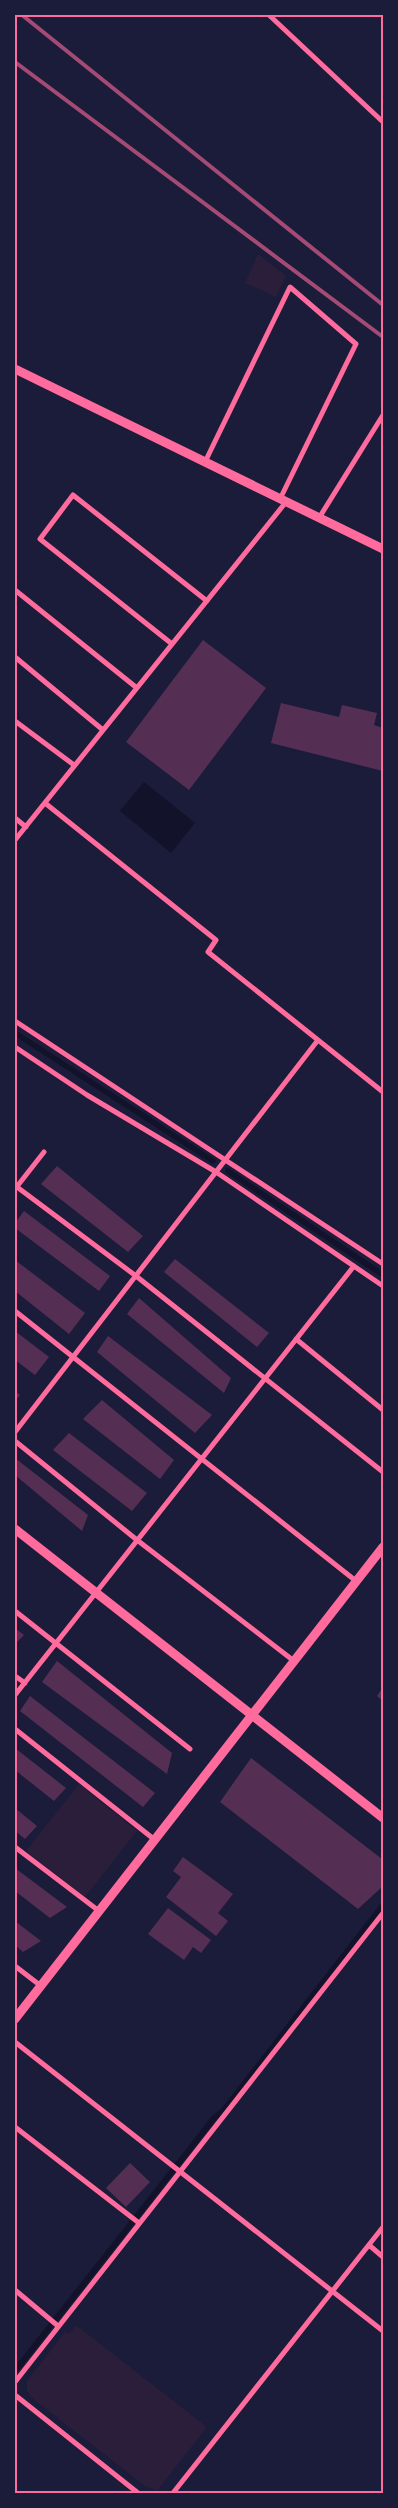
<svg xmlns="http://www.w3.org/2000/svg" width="398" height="2508" viewBox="0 0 398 2508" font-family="'Crimson Pro',serif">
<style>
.green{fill:#2a1e3b}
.water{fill:#12122b}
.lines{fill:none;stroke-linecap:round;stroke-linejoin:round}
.stream{stroke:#12122b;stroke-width:5.5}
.building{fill:#542f53}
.minor{stroke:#ff6b9d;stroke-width:5}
.tertiary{stroke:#ff6b9d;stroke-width:9}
.rail{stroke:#a44b75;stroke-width:4}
.neatline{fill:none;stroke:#ff6b9d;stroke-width:2}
</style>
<rect width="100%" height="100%" fill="#1b1b3a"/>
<path class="green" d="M258,254L286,276L276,297L245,283Z
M79,1784L137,1831L85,1897L26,1851Z
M76,2325L207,2427L157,2491L145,2486L32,2398L27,2391V2381L65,2332L69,2334Z"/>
<path class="water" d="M144,782L195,823L171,853L120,811Z"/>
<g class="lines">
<path class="stream" d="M15,1033L213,1161
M228,1171L383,1275
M15,2371L214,2118L223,2111L383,1905"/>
</g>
<path class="building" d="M203,640L266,688L189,790L126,742Z
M281,703L339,717L342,705L377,713L374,725L383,728V771L271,743Z
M57,1166L143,1236L128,1252L41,1184Z
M24,1211L110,1276L99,1291L15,1228V1223Z
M175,1259L269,1333L257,1347L164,1272Z
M15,1260L85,1313L69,1334L15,1291Z
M139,1298L231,1378L224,1393L127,1314Z
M15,1331L49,1357L35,1375L15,1360Z
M108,1336L212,1415L195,1433L97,1352Z
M15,1391L20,1395L15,1401Z
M102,1400L174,1460L160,1479L83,1419Z
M69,1433L147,1493L132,1511L53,1450Z
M15,1458L88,1515L82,1531L15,1475Z
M15,1628L24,1635L15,1644Z
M57,1661L172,1753L167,1774L42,1682Z
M383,1687V1701L377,1696Z
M30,1696L155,1793L143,1807L20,1711Z
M15,1748L66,1788L54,1801L15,1770Z
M251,1758L382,1859L383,1886L358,1909L220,1802Z
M15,1808L37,1826L25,1839L15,1831Z
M183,1857L233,1894L218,1913L228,1921L216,1936L166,1897L181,1877L173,1871Z
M15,1868L67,1907L50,1918L15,1891Z
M168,1908L211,1940L201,1953L193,1947L184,1960L148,1934Z
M15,1921L41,1941L23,1952L15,1945Z
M130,2163L150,2182L126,2207L106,2188Z"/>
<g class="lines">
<path class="minor" d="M269,15L383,122
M205,462L290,287L356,344L280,499
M319,518L383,415
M15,590L137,688
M172,644L40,539L73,495L207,601
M15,657L103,730
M15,721L74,765
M45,803L216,940L208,952L383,1092
M15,818L26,827
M15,840L286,502
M15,1021L383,1264
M15,1047L87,1095L216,1172L383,1286
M17,1187L136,1276L383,1472
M15,1189L44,1152
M15,1311L356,1581
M296,1339L383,1410
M15,1432L318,1040
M15,1441L137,1540L294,1661
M15,1611L190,1749
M15,1676L25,1683
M15,1695L354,1266
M15,1729L155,1840
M15,1847L99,1911
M15,1966L41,1986
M15,2042L383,2331
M15,2127L139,2223
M369,2245L383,2257
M15,2290L58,2326
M15,2382L383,1913
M15,2395L138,2493
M173,2493L383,2227"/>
<path class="tertiary" d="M15,369L383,549
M15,1529L383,1818
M15,2019L383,1547"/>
<path class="rail" d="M22,15L383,305
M15,62L383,337"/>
</g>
<rect width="398" height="2508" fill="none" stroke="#1b1b3a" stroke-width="32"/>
<rect x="16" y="16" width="366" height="2476" class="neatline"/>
</svg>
